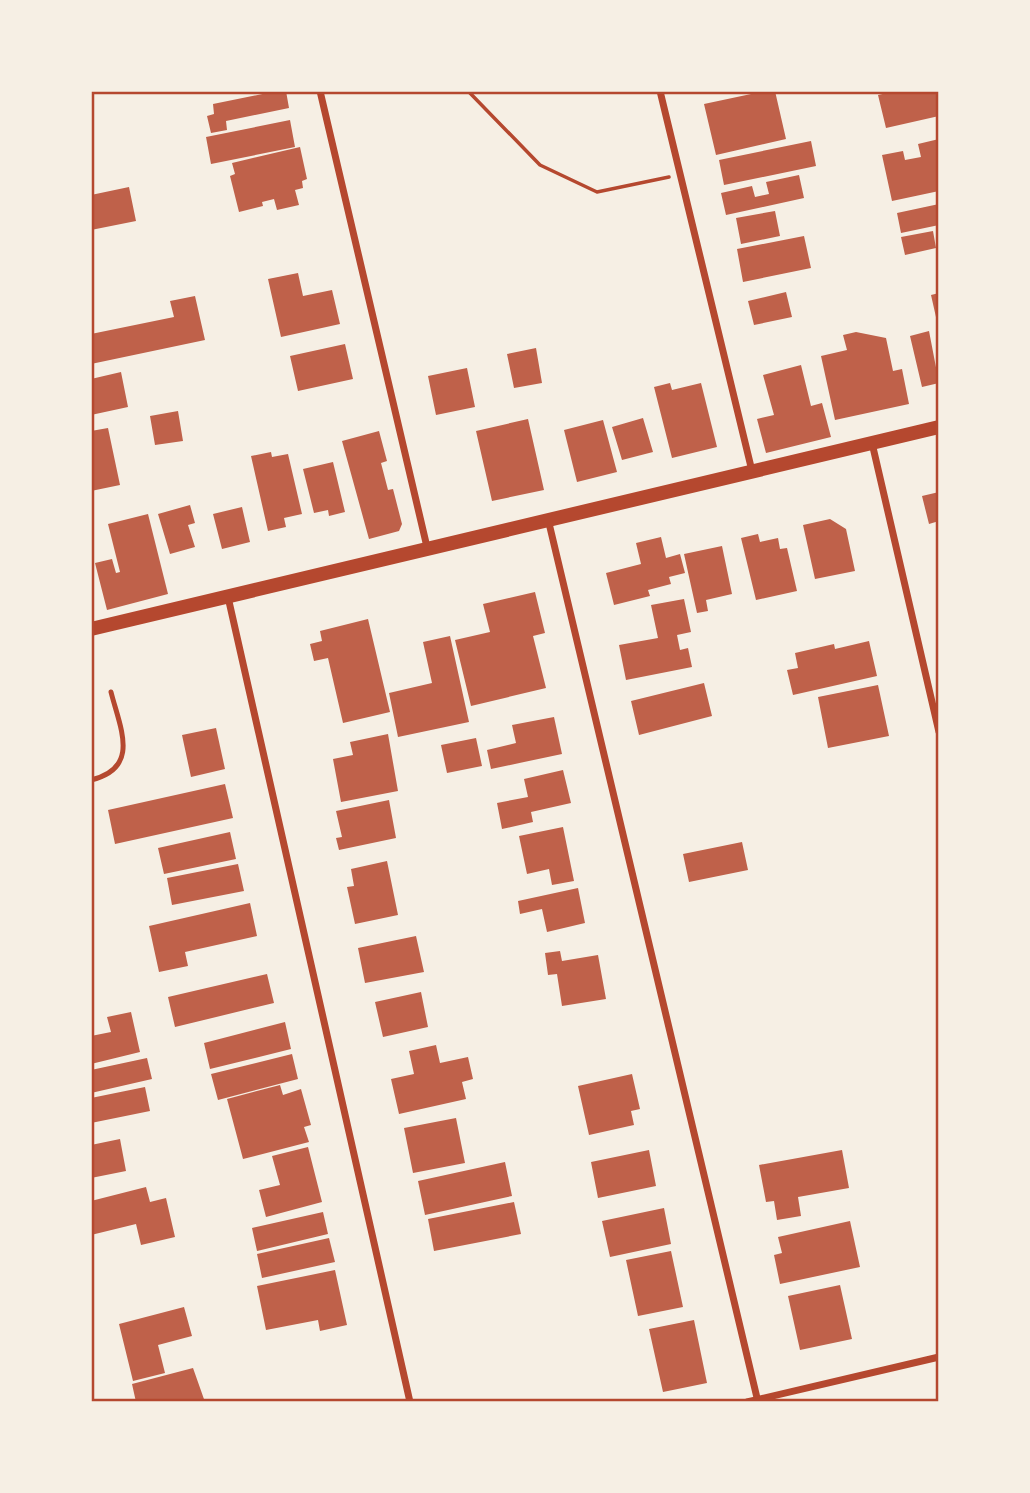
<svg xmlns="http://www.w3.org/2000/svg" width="1030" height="1493" viewBox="0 0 1030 1493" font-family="'PT Sans',sans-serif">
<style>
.building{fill:#bf614a}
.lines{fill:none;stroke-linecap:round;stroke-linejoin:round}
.path{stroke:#b5482f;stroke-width:3.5}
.service{stroke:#b5482f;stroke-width:5}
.minor{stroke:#b5482f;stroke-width:7}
.secondary{stroke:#b5482f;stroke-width:14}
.neatline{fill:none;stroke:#b5482f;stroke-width:2.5}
</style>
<rect width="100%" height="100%" fill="#f6efe4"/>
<path class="building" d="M277,91H286L289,108L226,121L227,130L211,133L207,116L214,114L213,104Z
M765,91H775L786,139L716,155L704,104Z
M896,91H939V116L886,128L878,95Z
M290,120L295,147L211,164L206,137Z
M939,139V191L892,201L882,155L903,151L905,160L921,157L918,144Z
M811,141L816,166L724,185L719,160Z
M300,147L307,179L302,181L303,188L295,190L299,205L277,210L274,199L262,202L263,206L239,212L230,176L235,174L232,163Z
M799,175L804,198L726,215L721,193L752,186L755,197L769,194L766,182Z
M129,187L136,221L91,230V195Z
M939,204V225L901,233L897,213Z
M775,211L780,236L741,244L736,218Z
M933,231L936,248L905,255L901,237Z
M804,236L811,268L743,282L737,249Z
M298,273L303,296L332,290L340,324L281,337L268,279Z
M786,292L792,317L754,325L748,301Z
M939,293V326H938L931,295Z
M195,296L205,340L91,364V334L174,317L170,301Z
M929,331L939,383L922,387L910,336Z
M856,332L886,338L893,371L902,369L909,404L835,420L821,356L847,350L843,335Z
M345,344L353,379L298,391L290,356Z
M536,348L542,383L514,388L507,354Z
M801,365L811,406L822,403L831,437L766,453L757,419L774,415L763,375Z
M467,368L475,407L436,415L428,376Z
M121,372L128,407L91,415V379Z
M670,383L672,390L701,383L717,447L672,458L654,387Z
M178,411L183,441L155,445L150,416Z
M643,418L653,452L622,460L612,427Z
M528,419L544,490L492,501L476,431Z
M603,420L617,472L577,482L564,430Z
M108,428L120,485L91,491V431Z
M379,431L387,461L381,463L388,490L393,489L402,524L399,531L369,539L342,441Z
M271,452L272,457L288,454L302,514L284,518L286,527L268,531L251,456Z
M333,462L345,512L329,516L328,510L314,513L303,469Z
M939,492V521L929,524L922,496Z
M190,505L195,523L188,525L195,547L170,554L158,514Z
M242,507L250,542L222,549L213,514Z
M148,514L168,594L107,610L95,563L112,559L116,573L120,572L108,524Z
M830,519L846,529L855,571L815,579L803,525Z
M758,534L760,542L778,538L780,549L787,548L797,591L756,600L741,538Z
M661,537L666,558L680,554L685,573L669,577L671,584L648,590L650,596L614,605L606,573L641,564L636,543Z
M722,546L732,594L706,600L708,611L697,613L684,554Z
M535,592L545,633L533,636L546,688L471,706L455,640L490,632L483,604Z
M684,599L691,632L677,635L680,650L688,648L692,667L626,680L619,645L658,638L651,605Z
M368,619L390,712L343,723L328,658L314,661L310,644L322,641L320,631Z
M450,636L469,722L398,737L389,693L432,683L423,642Z
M869,641L877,676L793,695L787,670L798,668L795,653L834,644L835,649Z
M704,683L712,716L639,735L631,701Z
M878,685L889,736L828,748L818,697Z
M554,717L562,754L491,769L487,750L516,743L512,725Z
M216,728L225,769L191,777L182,735Z
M388,734L398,791L341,802L333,759L353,755L350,742Z
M476,738L482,766L447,773L441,745Z
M563,770L571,803L531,812L533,822L502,829L497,803L528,797L524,779Z
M225,784L233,818L115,844L108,810Z
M389,800L396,838L339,850L336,838L342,837L336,811Z
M563,827L574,881L552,885L549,869L527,874L519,836Z
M230,832L236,859L164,874L158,848Z
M742,842L748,870L689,882L683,854Z
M387,861L398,915L355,924L347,887L354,886L351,869Z
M238,864L244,891L172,905L167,878Z
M578,888L585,923L547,932L542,909L520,914L518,901Z
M250,903L257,936L185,952L188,966L159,972L149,926Z
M416,936L424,972L365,983L358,948Z
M560,951L562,961L598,955L606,999L562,1006L557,974L548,975L545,953Z
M267,974L274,1003L175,1027L168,997Z
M421,992L428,1027L383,1037L375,1002Z
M131,1012L140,1052L91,1064V1036L111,1032L107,1017Z
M285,1022L291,1049L210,1069L204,1043Z
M436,1045L440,1063L468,1057L473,1079L462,1082L466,1099L399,1114L391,1079L414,1074L409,1051Z
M292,1054L298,1079L218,1100L211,1074Z
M147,1058L152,1079L91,1093V1070Z
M632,1074L640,1109L631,1111L634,1125L589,1135L578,1086Z
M280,1085L283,1095L301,1089L311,1125L304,1127L309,1142L243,1159L227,1099Z
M145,1087L150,1111L91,1123V1098Z
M456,1118L465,1163L413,1173L404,1128Z
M120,1139L126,1171L91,1178V1145Z
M308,1147L322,1202L266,1217L259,1190L280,1185L272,1156Z
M649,1150L656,1186L598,1198L591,1162Z
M842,1150L849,1188L798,1197L801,1216L777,1220L774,1201L766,1202L759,1165Z
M505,1162L512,1196L425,1215L418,1181Z
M146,1187L150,1202L166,1198L175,1237L141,1245L136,1224L91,1235V1201Z
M514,1202L521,1234L434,1251L428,1219Z
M664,1208L671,1244L610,1257L602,1221Z
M323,1212L328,1234L257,1251L252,1228Z
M850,1221L860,1267L780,1284L774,1255L782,1253L778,1237Z
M329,1238L335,1262L262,1278L257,1254Z
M671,1251L683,1307L638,1316L626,1260Z
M335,1270L347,1325L320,1331L318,1320L266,1330L257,1286Z
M840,1285L852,1339L800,1350L788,1296Z
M184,1307L192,1336L158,1345L165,1373L133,1381L119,1324Z
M694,1320L707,1383L663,1392L649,1329Z
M193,1368L205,1402H136L132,1384Z"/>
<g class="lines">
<path class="path" d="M468,91L540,165L597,192L669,177"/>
<path class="service" d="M91,780C141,768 120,728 111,692"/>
<path class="minor" d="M320,91L427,547
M660,91L752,471
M872,443L939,732
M548,519L758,1402
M228,597L410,1402
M747,1402L939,1357"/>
<path class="secondary" d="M91,629L939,427"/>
</g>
<rect width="1030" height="1493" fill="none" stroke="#f6efe4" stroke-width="186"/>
<rect x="93" y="93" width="844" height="1307" class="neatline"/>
</svg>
